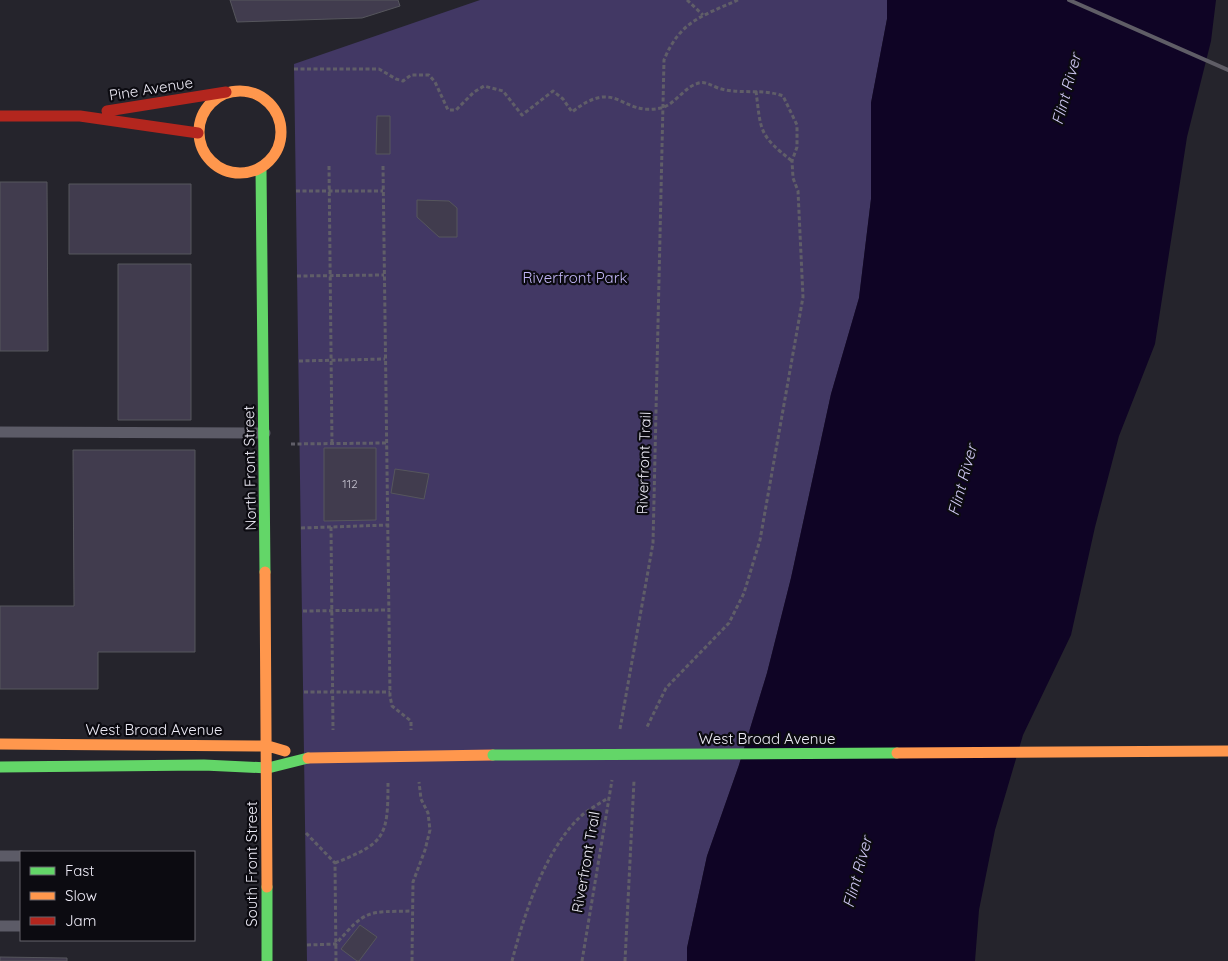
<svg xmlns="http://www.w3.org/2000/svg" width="1228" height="961" viewBox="0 0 1228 961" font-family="Quicksand,sans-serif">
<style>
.green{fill:#423864}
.water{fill:#0f0425}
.building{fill:#413c4e;stroke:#56565d}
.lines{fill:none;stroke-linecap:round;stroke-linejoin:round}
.path{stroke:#605e68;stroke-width:3;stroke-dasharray:4 2.5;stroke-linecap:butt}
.lane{stroke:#5c5b67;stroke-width:11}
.fast{stroke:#63d668;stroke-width:11}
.slow{stroke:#ff974d;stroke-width:11}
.jam{stroke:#b3261e;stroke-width:11}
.rail{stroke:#5f5d66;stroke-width:4}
.fast-bridge{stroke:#63d668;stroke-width:11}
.slow-bridge{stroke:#ff974d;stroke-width:11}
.labels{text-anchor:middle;stroke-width:4.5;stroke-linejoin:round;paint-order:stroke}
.number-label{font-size:12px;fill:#c2bfcc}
.street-label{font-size:15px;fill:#edebf6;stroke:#0c0b11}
.park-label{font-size:15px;fill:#c3b7f7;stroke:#0c0b11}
.water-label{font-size:16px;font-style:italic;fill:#d0c9f4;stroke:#0c0b11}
</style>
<rect width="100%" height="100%" fill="#25242c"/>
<path class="green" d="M480,0H887V19L871,103V199L859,298L831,394L791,578L767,673L739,765L707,856L687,948V961H307L294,64Z"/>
<path class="water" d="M887,0H1216L1211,41L1187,137L1155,344L1119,436L1095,527L1071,635L1023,735L995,830L979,910L975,961H687V948L707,856L739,765L767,673L791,578L831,394L859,298L871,199V103L887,19Z"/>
<path class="building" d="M230,0H398L400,6L362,18L237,22Z
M377,116H390V154H376Z
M0,182H47L48,351H0Z
M69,184H191V254H69Z
M417,200L449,201L457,208V237H439L417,217Z
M118,264H191V420H118Z
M324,448H376V520L324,521Z
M73,450H195V652H98V689H0V606H74Z
M395,469L429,474L424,499L391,493Z
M360,925L377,937L359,961H357L341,949Z
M0,957L67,958V961H0Z"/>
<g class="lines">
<path class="path" d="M687,0L703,15
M294,69H379L396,79L403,81L411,75H429L435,82L448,110H456L474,92L484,86L503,91L522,115L553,91L563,99L572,112C618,76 620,117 661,108C674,105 684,88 696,84C704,80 710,85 718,88C738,95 762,88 783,96L797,125V147L792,161L793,178L798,191L803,297L760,540L744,593L729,623L666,688L646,729
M756,91C761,132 759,135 792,161
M329,166L332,443
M383,166L390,696L392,706L411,721V730
M296,191H383
M297,276L384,275
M299,361L385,359
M291,444L386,443
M331,527L333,730
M301,528L388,525
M303,611L389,610
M304,692H390
M620,729L653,543L664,60C680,21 702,16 738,0
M306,833L335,863L336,961
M335,863C385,843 388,837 388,783
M307,945L336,944C366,909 367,912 412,911
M412,961L413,882L425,850L430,830L428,813L421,799L419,782
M512,961C524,915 544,852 579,818C587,810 599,804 608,798
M582,961L612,780
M625,961L634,781"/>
<path class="lane" d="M0,432L265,433
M0,856H21
M0,926H21"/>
<path class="fast" d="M261,168L265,572
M0,767L204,765L268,768L308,758
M267,887V961"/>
<path class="slow" d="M199 132a41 41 0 1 1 82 0a41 41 0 1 1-82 0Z
M265,572L267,887
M0,744L268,746L285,751
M308,758L493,755"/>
<path class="jam" d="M107,111L226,92
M0,116H80L198,133"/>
<path class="rail" d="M1069,0L1228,70"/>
<path class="fast-bridge" d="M493,755L897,753"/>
<path class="slow-bridge" d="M897,753L1228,751"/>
</g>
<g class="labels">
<g class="number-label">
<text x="350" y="488">112</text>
</g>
<g class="street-label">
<text transform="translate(151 89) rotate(-9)" y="5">Pine Avenue</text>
<text transform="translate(644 463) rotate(-88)" y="5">Riverfront Trail</text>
<text transform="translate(250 468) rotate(-91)" y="5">North Front Street</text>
<text x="154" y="735">West Broad Avenue</text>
<text x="767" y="744">West Broad Avenue</text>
<text transform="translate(586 862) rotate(-80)" y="5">Riverfront Trail</text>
<text transform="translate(252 864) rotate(-90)" y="5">South Front Street</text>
</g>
<g class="park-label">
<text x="575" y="283">Riverfront Park</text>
</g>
<g class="water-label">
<text transform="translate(1066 89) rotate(-75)" y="6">Flint River</text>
<text transform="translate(962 480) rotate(-75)" y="6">Flint River</text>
<text transform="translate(857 872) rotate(-75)" y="6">Flint River</text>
</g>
</g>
<rect x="20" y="851" width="175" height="90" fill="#0c0b11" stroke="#66656d"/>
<rect x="30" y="867" width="25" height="8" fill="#63d668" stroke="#66656d"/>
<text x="65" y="876" font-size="15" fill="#edebf6">Fast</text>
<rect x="30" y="892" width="25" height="8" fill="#ff974d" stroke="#66656d"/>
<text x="65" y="901" font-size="15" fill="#edebf6">Slow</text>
<rect x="30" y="917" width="25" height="8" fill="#b3261e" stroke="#66656d"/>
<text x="65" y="926" font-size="15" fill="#edebf6">Jam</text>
</svg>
